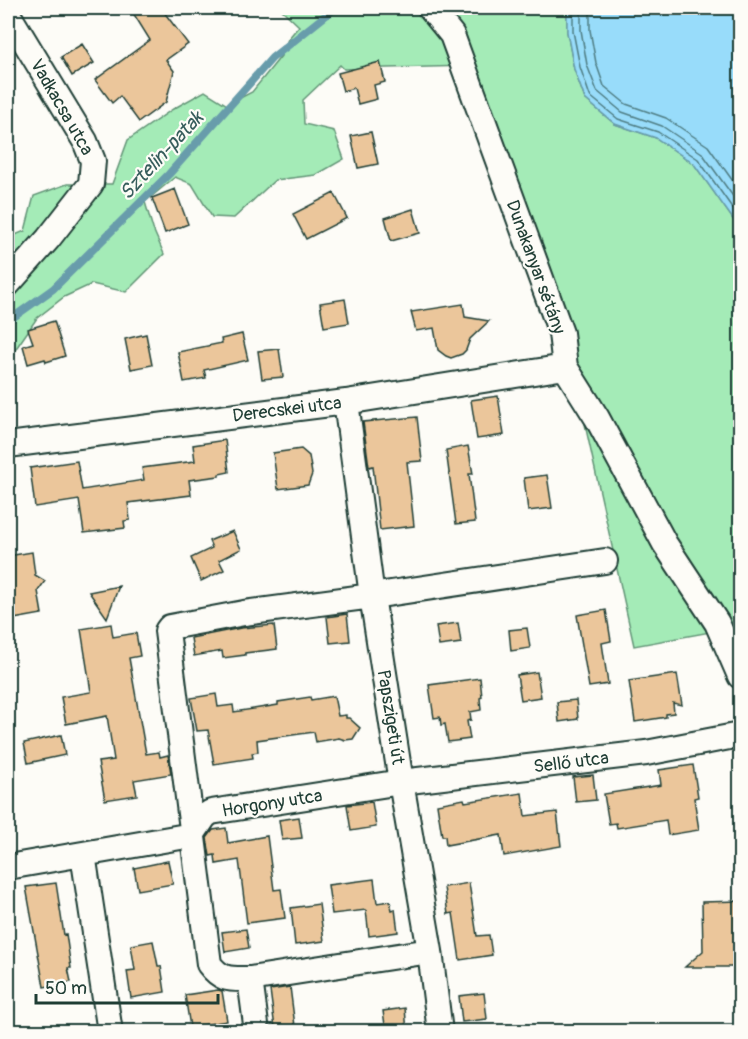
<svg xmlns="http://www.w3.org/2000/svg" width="748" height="1039" viewBox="0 0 748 1039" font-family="Pangolin,sans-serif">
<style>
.green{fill:#a4ebb7;stroke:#629476;stroke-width:1.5}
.water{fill:#98dcfa;stroke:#689cab;stroke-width:1.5}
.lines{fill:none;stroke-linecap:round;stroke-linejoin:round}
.shore{stroke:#4f7d83;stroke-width:1.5}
.stream{stroke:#689cab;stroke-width:8}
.building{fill:#ebc69b;stroke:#1f3d34;stroke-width:1.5}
.minor-casing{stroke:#1f3d34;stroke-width:28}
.minor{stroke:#fdfcf7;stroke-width:24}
.labels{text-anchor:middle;stroke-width:4.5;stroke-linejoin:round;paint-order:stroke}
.street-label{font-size:18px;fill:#1f3d34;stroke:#fdfcf7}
.water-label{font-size:20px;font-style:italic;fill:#375d5c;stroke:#fdfcf7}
</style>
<rect width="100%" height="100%" fill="#fdfcf7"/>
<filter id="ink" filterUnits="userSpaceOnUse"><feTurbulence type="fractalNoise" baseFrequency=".0167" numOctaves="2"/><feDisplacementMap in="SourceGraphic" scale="12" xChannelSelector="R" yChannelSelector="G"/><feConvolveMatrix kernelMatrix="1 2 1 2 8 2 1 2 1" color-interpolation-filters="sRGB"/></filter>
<g filter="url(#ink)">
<path class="green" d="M280,8H567V32L574,69L585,99L615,124L656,138L694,164L740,229V708L732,651L721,630L634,646L575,379L471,66L344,69L340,65L303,100L304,124L334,131L344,159L316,175L275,180L234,218L212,217L192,184L175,177L145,202L153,229L164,254L126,292L92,284L64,297L37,318L8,360V238L25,231L34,196L67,184H112L128,140L173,109L205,91L227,105L252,92L281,56L288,39L299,26Z"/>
<path class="water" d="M567,8H740V229L694,164L656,138L615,124L585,99L574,69L567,32Z"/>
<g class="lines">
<path class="shore" d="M573,8V31L580,67L590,96L618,119L658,132L698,159L740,219
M581,8V30L587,65L597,91L622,112L662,126L702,153L740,206
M590,8V30L596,63L604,86L626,104L666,118L708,146L740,191"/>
<path class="stream" d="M8,321L53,289L169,174L272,58L335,8"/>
</g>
<path class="building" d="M130,8H161L188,44L166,60L174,71L166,102L139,122L120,96L112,103L95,80L150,40Z
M82,44L94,63L72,76L61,57Z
M380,62L385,82L374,85L377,99L358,104L354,88L343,91L338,73Z
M371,132L378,164L358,168L351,136Z
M175,189L188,224L165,233L152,198Z
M334,193L347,218L306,239L293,214Z
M413,209L420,233L391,241L385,218Z
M345,299L349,323L324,327L320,303Z
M463,304L465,317L489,321L470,339L466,350L462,354L451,358L446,356L438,350L434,328L416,331L411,312Z
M54,321L65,356L46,362L45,359L28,364L23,346L33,343L28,329Z
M146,334L152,365L131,369L125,339Z
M242,334L248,360L204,370L206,378L184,382L178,352L222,343L221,339Z
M279,349L283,377L262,379L258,351Z
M498,396L504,435L477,439L471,400Z
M417,417L422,461L407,462L414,526L380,530L373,466L369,467L363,422Z
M225,440L229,472L219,474V476L189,480L191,495L128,503L130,520L124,521L125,528L84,533L79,500L35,507L30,468L77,461L82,490L144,480L142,468L195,461L193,445Z
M468,446L473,474H469L475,522L456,524L446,450Z
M301,449L309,456L312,474L308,485L278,489L273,453Z
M547,475L552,508L528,511L524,478Z
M233,531L241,549L219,560L224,570L201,581L191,558L212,548L209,541Z
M32,552L35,575L45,581L38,591L42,614L8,620V556Z
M119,586L107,618L89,592Z
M606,610L611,641L602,643L608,684L589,687L577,615Z
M347,614L350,641L330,643L327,617Z
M458,623L461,643L439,646L436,626Z
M111,624L113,637L136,633L140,656L129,658L146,754L159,752L160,757L168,755L171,774L134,780L137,795L105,800L98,762L114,760L107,716L66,724L61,697L91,692L81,629Z
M274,625L277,649L245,653V655L223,658L222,651L194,656L191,638L241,628Z
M527,628L530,648L511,651L509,630Z
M537,672L541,697L521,700L517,675Z
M677,674L682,705L673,703L674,713L666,714V717L635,722L629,681Z
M480,678L482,697L480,698L481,710L470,712L471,720L467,721L470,739L448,742L445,724L441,725L440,717L434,718L429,685Z
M216,694L218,707L233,705L234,712L278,705V702L310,697L311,700L334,696L338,716L346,715V718H349L360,728L353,739L345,740L339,738L316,742L314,732L257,740L258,752L252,753L253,758L214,764L208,730L197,731L191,698Z
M576,700L578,719L559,722L557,702Z
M61,735L65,755L28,763L24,743Z
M693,765L698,797L694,798L699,830L668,835L666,820L617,828L616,823L609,824L604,794L661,785L659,770Z
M593,775L596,800L576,802L573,777Z
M522,793L525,816L557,812L561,846L504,856L501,835L446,845L445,836H442L437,804L464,799L465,802Z
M372,802L376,827L351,831L347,805Z
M299,817L302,838L282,840L279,820Z
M226,828L228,843L267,836L274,890L281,889L285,918L247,923L239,860L216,864L215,855L210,856L207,838L213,830Z
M168,861L173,884L138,890L134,868Z
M374,879L377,903L390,901L392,910L395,909L398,932L369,936L366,910L332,914L328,885Z
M56,883L64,935L66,934L71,968H68L71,982L44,987L26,887Z
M469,883L477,936L489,935L492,955L460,960L453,913L448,914L444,887Z
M741,901V953H735L736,967H685L703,951L702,902Z
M319,904L324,941L295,945L291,908Z
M246,929L249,948L225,952L222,932Z
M153,941L158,966H161L165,992L131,998L127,971L135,970L131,945Z
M290,987L295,1026L275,1028L270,990Z
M218,990L222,991L227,1021L190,1027L185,995Z
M484,993L487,1019L462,1022L459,996Z
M405,1008L407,1032H386L383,1011Z"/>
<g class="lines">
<defs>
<path id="minor" d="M430,8L452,35L561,333L565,367L597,418L665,544L717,623L740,676
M8,14L85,141L93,161L91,184L48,239L8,284
M346,402L372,596L401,782L430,951L440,1032
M8,445L346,402L565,367
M83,854L110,1032
M8,867L192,835L205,816L211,812L401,782L646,753L740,735
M430,951L250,979C230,979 222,981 209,964L167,631L170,627L244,613L372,596L605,561
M250,979L257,1032"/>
</defs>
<use href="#minor" class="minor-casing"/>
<use href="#minor" class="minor"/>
</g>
</g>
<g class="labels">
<g class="street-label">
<text transform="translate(62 107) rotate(60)" y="6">Vadkacsa utca</text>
<text transform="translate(536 267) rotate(70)" y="6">Dunakanyar sétány</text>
<text transform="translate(287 409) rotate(-7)" y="6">Derecskei utca</text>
<text transform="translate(391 717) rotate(81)" y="6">Papszigeti út</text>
<text transform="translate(571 762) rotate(-7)" y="6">Sellő utca</text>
<text transform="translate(272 803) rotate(-9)" y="6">Horgony utca</text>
</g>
<g class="water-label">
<text transform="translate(161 155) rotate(-47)" y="7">Sztelin-patak</text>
</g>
</g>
<rect width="748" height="1039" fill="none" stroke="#fdfcf7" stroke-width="30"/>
<rect x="15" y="15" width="718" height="1009" fill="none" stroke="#1f3d34" stroke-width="2" filter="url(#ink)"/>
<path d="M36 994v9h182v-9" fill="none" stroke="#1f3d34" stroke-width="3"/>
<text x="45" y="994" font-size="18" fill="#1f3d34" stroke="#fdfcf7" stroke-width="4.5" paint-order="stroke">50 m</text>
</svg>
